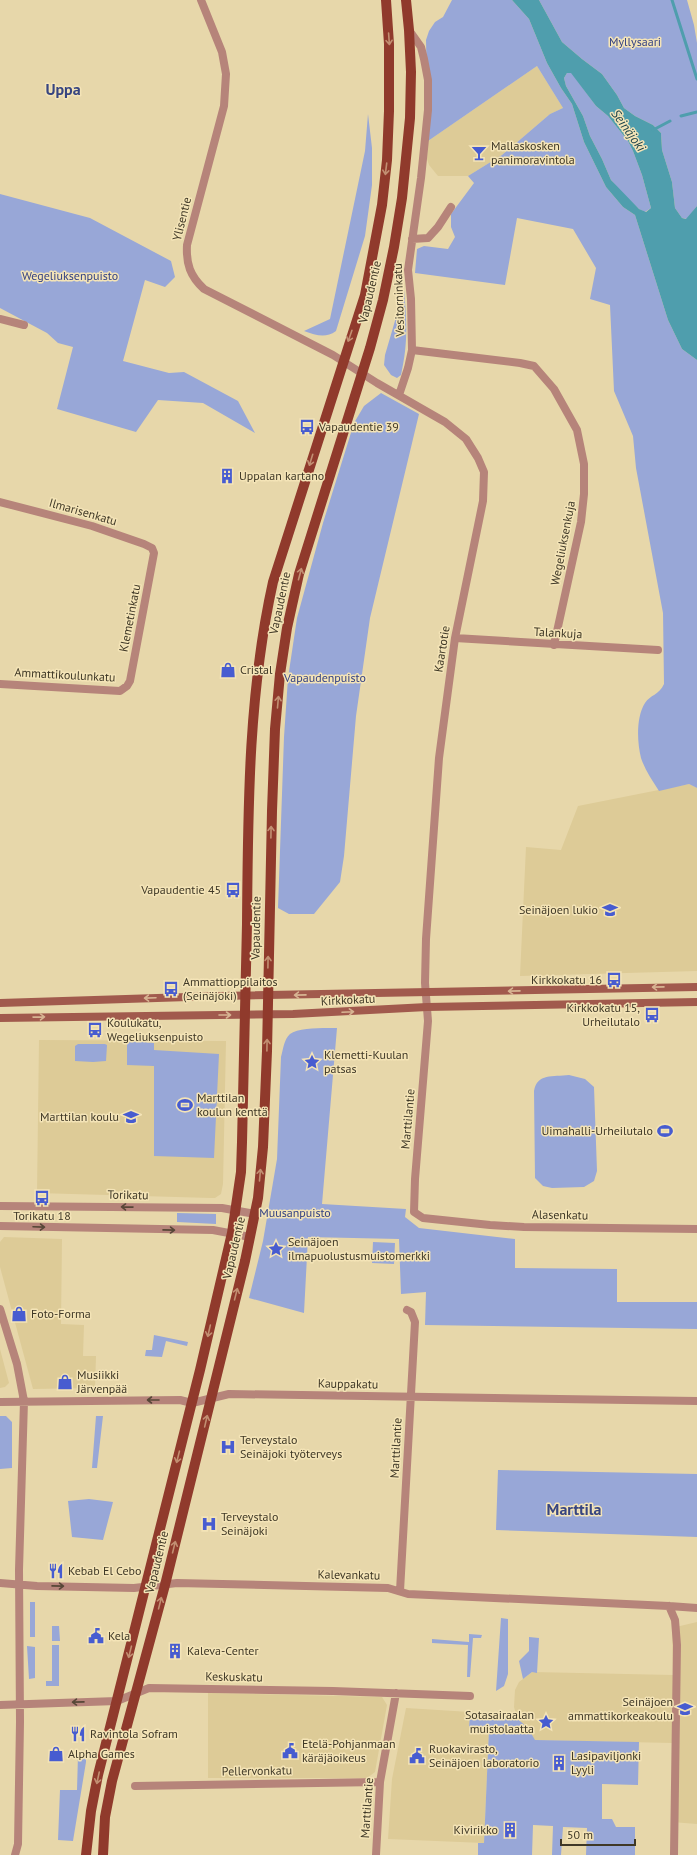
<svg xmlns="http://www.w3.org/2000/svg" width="697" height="1855" viewBox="0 0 697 1855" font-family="'PT Sans',sans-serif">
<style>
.built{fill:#ddcb97}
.green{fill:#98a7d7}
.water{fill:#4f9ead;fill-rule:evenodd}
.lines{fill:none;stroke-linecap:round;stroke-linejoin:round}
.stream{stroke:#4f9ead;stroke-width:3}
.minor{stroke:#b6847a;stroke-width:8}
.tertiary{stroke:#b6847a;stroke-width:8}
.secondary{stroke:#a15a4d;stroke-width:8}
.primary{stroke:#903a2c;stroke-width:10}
.oneway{stroke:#c28f72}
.oneway2{stroke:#d7b492}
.oneway3{stroke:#574737}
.labels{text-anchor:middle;stroke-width:3;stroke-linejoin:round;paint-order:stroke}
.park-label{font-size:12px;fill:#334183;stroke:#f4e4b7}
.poi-label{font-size:12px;fill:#3f3826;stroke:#f4e4b7;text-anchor:start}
.street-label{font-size:12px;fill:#3f3826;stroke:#f4e4b7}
.water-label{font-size:13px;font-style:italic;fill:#1d434a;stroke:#f4e4b7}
.district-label{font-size:16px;font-weight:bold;fill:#374580;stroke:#f4e4b7}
</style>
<rect width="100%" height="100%" fill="#e7d7aa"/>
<path class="built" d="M537,66L563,108L550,114L502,155L468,176H438L429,165L427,159L428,141Z
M689,784L697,788V971L520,976L526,847L561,850L578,806Z
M39,1040L226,1041L223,1184L221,1194L215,1198H211L37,1193Z
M4,1237L62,1239L61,1324L84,1325L83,1356H96L95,1388L33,1389L0,1267V1242Z
M0,1349L9,1383L5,1387L0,1388Z
M697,1622V1824L672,1822L673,1743L534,1740L530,1731L517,1718L514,1707L515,1690L519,1682L532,1672L673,1675L672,1625L680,1626Z
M208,1693L382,1697L387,1705L375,1772L367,1778H208Z
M406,1708L470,1712L469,1728L489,1729L484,1843L388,1839L392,1779Z"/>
<path class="green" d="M452,0H512L529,19L547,63L561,88L572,104L584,142L606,187L623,207L635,215L668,320L682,349L697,360V788L689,784L659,791C652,780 645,770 641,758C637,742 636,717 645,703C650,695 659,695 664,684L663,613L636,468L633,436L614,391L610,305L590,299L596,268L573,229L517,218L505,285L415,273L417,249L424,246L448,249L455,237L451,227V214L474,183L468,176L502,155L550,114L563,108L537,66L428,141L426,40L429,31L435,22L443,17Z
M539,0H687L694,25L697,43V206L687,219L682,218L675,208L672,182L662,150L661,133L653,125L635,116L624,108L617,95L602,74L582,59L562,42Z
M571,72L596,106L608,116L628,141L633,151L642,175L651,208L645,212L639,209L624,195L611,180L602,159L590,136L583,116L566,86L564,78L567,73Z
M368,114L372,148V185L365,236L336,331C325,339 316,335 304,331L330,319L365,151Z
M0,194L90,218L171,261L175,277L165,287L145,280L123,361L169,373L184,372L238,401L255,433L203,403L158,400L136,432L57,409L73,347L58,343L47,333L0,308Z
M404,290C407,323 408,343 401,375L397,378L391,375L384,365L385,355Z
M381,393L419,414L370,618L356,716L344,856L340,882L314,914H289L278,908L284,737L288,678L297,618L323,523L354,423L364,406Z
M337,1028L322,1204L406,1209L405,1217L419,1228L515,1239V1268L617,1269V1302H697V1329L425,1325L426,1292L401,1294L399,1239L308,1237L304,1313L249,1298L263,1241L277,1159L281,1057C283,1050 284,1039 290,1034C299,1027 326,1028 337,1028Z
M127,1040L154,1043V1050L219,1054L214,1158L154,1156V1066L127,1065Z
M78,1044H105L107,1045L106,1061L93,1062L75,1061V1046Z
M569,1075L585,1079L594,1087L597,1171L594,1181L584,1187L552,1188L543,1186L535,1178L534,1091C537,1073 553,1077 569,1075Z
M177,1213L216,1214V1224L177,1222Z
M373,1242L395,1243L394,1264L372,1263Z
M154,1335L188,1342L187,1346L166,1341L162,1357L145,1356L146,1350H152Z
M0,1416H6L12,1422V1468L0,1469Z
M96,1416H103L97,1468H92Z
M498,1470L697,1474V1537L496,1530Z
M89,1499L113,1502L103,1540L72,1537L68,1501Z
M30,1602H35V1637H30Z
M501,1618L508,1619V1674L504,1686L496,1691Z
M52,1626H59L60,1641H52Z
M469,1634L482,1635L481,1638H473L470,1677H467L468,1645L432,1643V1639L469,1642Z
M529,1637L539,1638L537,1673L532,1672L523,1679L519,1661L529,1651Z
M52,1645H59V1686H46V1681H52Z
M27,1646L35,1647V1678L29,1679Z
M470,1712C500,1714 519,1709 535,1740L639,1742L638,1785L602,1784V1819H612L616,1827H635V1855H586L587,1828L563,1827L561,1855H552L553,1826L533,1825L532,1855H478V1843H484L489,1729L469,1728Z
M78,1755H86V1762L73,1841L58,1840L60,1790H77Z"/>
<path class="water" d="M512,0H539L562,42L582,59L602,74L617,95L624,108L635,116L653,125L661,133L662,150L672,182L675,208L682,218L686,219L697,206V360L682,349L668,320L635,215L623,207L606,187L584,142L572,104L561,88L547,63L529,19ZM567,73H571L596,106L608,116L628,141L633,151L642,175L651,208L646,212L639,209L611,180L602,159L590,136L583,116L566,86L564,78Z"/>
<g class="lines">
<path class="stream" d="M672,0L697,79
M681,116L697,112
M653,130L670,121"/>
<path class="minor" d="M201,0L222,52L226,74L224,106L187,245C186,264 190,276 204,289L333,355L377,383L445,422L466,439L478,458L484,472L483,501L455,638L439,758L426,939L425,983L428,1021L415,1179L414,1212L423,1218L490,1225L524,1227L697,1229
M412,239L428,238L438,227L451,207
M0,319L24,325
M412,350L520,363L534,366L554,389L577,430L584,464V494L581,522L554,645
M399,395L408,368L412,350L411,299L408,270L421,178L428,110V80L424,59L421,47L409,30
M0,502L92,526L144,544L152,548L154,553L130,681L127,686L120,691L0,684
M455,638L658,650
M0,1309L17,1364L24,1401L19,1570L20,1722L18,1844L15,1855
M0,1402L180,1400L192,1403L229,1394L697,1401
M0,1583L37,1586L134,1588L177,1583L388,1588L408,1594L669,1606L697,1608
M400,1591L415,1322L411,1312L407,1310
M669,1606L675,1620L677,1645L674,1855
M0,1705L117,1701L149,1688L333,1691L470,1696
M135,1786L380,1782
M376,1855L380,1782L396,1693"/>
<path class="tertiary" d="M0,1206L222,1208L255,1214
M0,1226L213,1230L250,1237"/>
<path class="secondary" d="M0,1003L220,996L697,987
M0,1018L293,1014L427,1007L697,1002"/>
<path class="primary" d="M86,1855L91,1811L98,1775L200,1370L232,1233L241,1172L242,1142C243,1069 246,997 247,924C248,810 248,694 273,582L365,295L382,205L387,160L389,111V44L386,0
M103,1855L105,1817L112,1781L165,1585L245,1261L258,1198L263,1147L267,1051L272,811L275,729L280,674L287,628L299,574L370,348L383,300L394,247L402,198L410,118L411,72L409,30L406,0"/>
</g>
<defs><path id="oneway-shaft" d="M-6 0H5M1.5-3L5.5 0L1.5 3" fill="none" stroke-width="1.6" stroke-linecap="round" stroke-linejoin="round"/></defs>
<g class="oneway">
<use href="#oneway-shaft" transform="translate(389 39) rotate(86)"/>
<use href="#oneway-shaft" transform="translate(386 169) rotate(97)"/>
<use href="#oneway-shaft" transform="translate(350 336) rotate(109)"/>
<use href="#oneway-shaft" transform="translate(311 460) rotate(107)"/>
<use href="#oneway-shaft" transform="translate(300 574) rotate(-75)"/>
<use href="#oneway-shaft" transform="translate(278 702) rotate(-85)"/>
<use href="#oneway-shaft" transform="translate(271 832) rotate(-89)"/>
<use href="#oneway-shaft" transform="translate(268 962) rotate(-89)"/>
<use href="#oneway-shaft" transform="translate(267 1045) rotate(-89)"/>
<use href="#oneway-shaft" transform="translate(260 1175) rotate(-85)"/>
<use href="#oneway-shaft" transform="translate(236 1294) rotate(-76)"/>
<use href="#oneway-shaft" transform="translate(209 1331) rotate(103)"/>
<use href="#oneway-shaft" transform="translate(206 1421) rotate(-77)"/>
<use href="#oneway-shaft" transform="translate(178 1457) rotate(104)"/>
<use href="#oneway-shaft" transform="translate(174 1547) rotate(-76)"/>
<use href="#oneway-shaft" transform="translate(160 1603) rotate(-76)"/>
<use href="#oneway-shaft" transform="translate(130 1652) rotate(104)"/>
<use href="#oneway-shaft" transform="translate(98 1778) rotate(102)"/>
</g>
<g class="oneway2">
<use href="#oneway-shaft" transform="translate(658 987) rotate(179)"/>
<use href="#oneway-shaft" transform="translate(514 991) rotate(179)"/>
<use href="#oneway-shaft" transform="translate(300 995) rotate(179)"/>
<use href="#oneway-shaft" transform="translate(150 998) rotate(178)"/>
<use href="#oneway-shaft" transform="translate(348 1012) rotate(-3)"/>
<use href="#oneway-shaft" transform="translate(225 1015)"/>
<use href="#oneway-shaft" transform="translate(39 1017) rotate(-1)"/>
</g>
<g class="oneway3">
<use href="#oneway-shaft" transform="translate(127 1207) rotate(-179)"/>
<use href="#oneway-shaft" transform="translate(39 1227) rotate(2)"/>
<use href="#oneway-shaft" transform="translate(169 1230) rotate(1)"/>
<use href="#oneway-shaft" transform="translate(153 1400) rotate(180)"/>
<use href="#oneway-shaft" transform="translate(58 1586) rotate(1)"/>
<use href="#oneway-shaft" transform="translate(78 1702) rotate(179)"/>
</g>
<defs>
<symbol id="bar-bare" viewBox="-9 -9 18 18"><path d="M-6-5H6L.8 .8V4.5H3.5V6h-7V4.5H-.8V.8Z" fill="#475cd0" stroke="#f4e4b7" stroke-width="2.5" paint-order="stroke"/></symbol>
<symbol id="bus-bare" viewBox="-9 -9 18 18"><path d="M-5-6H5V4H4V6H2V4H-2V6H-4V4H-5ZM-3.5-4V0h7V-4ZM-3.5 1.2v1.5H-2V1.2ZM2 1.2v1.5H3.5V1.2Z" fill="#475cd0" stroke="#f4e4b7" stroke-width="2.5" paint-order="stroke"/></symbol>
<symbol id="building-bare" viewBox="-9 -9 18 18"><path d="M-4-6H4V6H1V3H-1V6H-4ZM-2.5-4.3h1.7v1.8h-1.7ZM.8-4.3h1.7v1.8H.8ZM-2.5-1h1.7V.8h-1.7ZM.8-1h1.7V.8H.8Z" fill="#475cd0" stroke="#f4e4b7" stroke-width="2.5" paint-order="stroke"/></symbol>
<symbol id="shop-bare" viewBox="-9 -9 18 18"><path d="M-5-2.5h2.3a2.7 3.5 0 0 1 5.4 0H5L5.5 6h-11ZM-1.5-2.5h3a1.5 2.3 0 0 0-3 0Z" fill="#475cd0" stroke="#f4e4b7" stroke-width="2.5" paint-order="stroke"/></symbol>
<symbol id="school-bare" viewBox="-9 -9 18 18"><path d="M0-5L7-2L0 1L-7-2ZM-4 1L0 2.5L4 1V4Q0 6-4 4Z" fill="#475cd0" stroke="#f4e4b7" stroke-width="2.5" paint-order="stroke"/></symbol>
<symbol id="sight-bare" viewBox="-9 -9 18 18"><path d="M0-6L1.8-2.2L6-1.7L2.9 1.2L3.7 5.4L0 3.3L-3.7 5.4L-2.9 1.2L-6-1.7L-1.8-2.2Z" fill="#475cd0" stroke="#f4e4b7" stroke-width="2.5" paint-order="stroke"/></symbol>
<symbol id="stadium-bare" viewBox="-9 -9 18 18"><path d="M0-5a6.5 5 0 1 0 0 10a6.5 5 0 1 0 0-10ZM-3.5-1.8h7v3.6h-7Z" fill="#475cd0" stroke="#f4e4b7" stroke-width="2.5" paint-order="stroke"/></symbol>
<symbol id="hospital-bare" viewBox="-9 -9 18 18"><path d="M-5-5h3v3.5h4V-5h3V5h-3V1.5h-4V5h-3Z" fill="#475cd0" stroke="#f4e4b7" stroke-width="2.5" paint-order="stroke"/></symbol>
<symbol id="restaurant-bare" viewBox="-9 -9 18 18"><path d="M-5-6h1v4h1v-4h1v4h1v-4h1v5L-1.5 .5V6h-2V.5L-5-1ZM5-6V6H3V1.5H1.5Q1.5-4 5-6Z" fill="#475cd0" stroke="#f4e4b7" stroke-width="2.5" paint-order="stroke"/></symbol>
<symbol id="civic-bare" viewBox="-9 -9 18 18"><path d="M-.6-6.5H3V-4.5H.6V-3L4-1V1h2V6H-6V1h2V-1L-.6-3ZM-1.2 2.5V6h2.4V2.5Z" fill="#475cd0" stroke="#f4e4b7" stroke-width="2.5" paint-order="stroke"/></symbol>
<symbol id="university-bare" viewBox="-9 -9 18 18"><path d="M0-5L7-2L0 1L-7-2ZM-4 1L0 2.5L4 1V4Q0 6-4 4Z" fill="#475cd0" stroke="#f4e4b7" stroke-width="2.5" paint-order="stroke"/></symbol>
</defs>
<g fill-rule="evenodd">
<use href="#bar-bare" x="468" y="142" width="22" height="22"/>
<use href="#bus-bare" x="296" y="416" width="22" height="22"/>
<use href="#building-bare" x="216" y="465" width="22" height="22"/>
<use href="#shop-bare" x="217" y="659" width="22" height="22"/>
<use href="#bus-bare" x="222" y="879" width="22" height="22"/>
<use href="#school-bare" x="599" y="899" width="22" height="22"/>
<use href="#bus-bare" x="603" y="969" width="22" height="22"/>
<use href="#bus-bare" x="160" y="978" width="22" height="22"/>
<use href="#bus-bare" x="641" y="1004" width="22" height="22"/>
<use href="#bus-bare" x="84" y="1019" width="22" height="22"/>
<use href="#sight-bare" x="301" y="1051" width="22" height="22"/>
<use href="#stadium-bare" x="174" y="1094" width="22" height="22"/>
<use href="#school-bare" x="120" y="1106" width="22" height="22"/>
<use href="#stadium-bare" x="654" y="1120" width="22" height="22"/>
<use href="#bus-bare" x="31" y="1187" width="22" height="22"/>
<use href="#sight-bare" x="265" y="1238" width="22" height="22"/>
<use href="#shop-bare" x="8" y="1303" width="22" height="22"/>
<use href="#shop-bare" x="54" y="1371" width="22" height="22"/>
<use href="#hospital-bare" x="217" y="1436" width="22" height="22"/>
<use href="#hospital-bare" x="198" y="1513" width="22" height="22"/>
<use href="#restaurant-bare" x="45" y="1560" width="22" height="22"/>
<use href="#civic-bare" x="85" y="1625" width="22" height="22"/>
<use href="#building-bare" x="164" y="1640" width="22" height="22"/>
<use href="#university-bare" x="674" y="1698" width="22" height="22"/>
<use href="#sight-bare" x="535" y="1711" width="22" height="22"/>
<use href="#restaurant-bare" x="67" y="1723" width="22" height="22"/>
<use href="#civic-bare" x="279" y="1740" width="22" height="22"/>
<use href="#shop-bare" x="45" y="1743" width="22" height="22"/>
<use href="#civic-bare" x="406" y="1745" width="22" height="22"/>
<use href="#building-bare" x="548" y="1752" width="22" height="22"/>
<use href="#building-bare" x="499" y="1819" width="22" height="22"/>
</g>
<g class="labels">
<g class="park-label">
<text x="635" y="46">Myllysaari</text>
<text x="70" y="280">Wegeliuksenpuisto</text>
<text x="325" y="682">Vapaudenpuisto</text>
<text x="295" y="1217">Muusanpuisto</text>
</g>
<g class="poi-label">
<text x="491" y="150">Mallaskosken<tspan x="491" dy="14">panimoravintola</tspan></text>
<text x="319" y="431">Vapaudentie 39</text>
<text x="239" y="480">Uppalan kartano</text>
<text x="240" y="674">Cristal</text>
<text x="221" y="894" text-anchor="end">Vapaudentie 45</text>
<text x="598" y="914" text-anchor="end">Seinäjoen lukio</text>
<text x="602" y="984" text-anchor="end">Kirkkokatu 16</text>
<text x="183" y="986">Ammattioppilaitos<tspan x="183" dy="14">(Seinäjoki)</tspan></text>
<text x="640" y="1012" text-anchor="end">Kirkkokatu 15,<tspan x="640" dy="14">Urheilutalo</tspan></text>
<text x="107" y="1027">Koulukatu,<tspan x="107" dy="14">Wegeliuksenpuisto</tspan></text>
<text x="324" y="1059">Klemetti-Kuulan<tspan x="324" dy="14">patsas</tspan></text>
<text x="197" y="1102">Marttilan<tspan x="197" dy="14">koulun kenttä</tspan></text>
<text x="119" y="1121" text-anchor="end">Marttilan koulu</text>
<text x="653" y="1135" text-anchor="end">Uimahalli-Urheilutalo</text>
<text x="42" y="1220" text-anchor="middle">Torikatu 18</text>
<text x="288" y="1246">Seinäjoen<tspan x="288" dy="14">ilmapuolustusmuistomerkki</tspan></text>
<text x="31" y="1318">Foto-Forma</text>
<text x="77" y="1379">Musiikki<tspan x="77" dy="14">Järvenpää</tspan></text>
<text x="240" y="1444">Terveystalo<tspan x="240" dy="14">Seinäjoki työterveys</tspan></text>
<text x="221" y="1521">Terveystalo<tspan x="221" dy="14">Seinäjoki</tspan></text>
<text x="68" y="1575">Kebab El Cebo</text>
<text x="108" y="1640">Kela</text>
<text x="187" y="1655">Kaleva-Center</text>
<text x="673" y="1706" text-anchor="end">Seinäjoen<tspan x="673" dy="14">ammattikorkeakoulu</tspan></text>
<text x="534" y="1719" text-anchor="end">Sotasairaalan<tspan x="534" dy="14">muistolaatta</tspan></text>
<text x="90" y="1738">Ravintola Sofram</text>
<text x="302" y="1748">Etelä-Pohjanmaan<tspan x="302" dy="14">käräjäoikeus</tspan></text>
<text x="429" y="1753">Ruokavirasto,<tspan x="429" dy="14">Seinäjoen laboratorio</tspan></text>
<text x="68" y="1758">Alpha Games</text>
<text x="571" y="1760">Lasipaviljonki<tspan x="571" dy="14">Lyyli</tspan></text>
<text x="498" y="1834" text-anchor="end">Kivirikko</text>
</g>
<g class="street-label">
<text transform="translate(182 219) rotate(-76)" y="4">Ylisentie</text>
<text transform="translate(370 292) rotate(-77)" y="4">Vapaudentie</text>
<text transform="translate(399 300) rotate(-92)" y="4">Vesitorninkatu</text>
<text transform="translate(83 512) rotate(16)" y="4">Ilmarisenkatu</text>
<text transform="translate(563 543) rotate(-79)" y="4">Wegeliuksenkuja</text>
<text transform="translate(280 603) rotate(-78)" y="4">Vapaudentie</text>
<text transform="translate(130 618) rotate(-79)" y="4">Klemetinkatu</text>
<text transform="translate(558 633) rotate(3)" y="4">Talankuja</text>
<text transform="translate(442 649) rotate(-81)" y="4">Kaartotie</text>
<text transform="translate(65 675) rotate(3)" y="4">Ammattikoulunkatu</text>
<text transform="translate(256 928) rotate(-89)" y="4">Vapaudentie</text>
<text transform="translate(348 1000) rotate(-3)" y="4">Kirkkokatu</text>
<text transform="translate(408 1119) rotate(-85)" y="4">Marttilantie</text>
<text transform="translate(128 1195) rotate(1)" y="4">Torikatu</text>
<text transform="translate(560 1215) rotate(1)" y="4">Alasenkatu</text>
<text transform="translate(234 1248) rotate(-77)" y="4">Vapaudentie</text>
<text transform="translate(348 1384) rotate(1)" y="4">Kauppakatu</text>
<text transform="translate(396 1448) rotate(-87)" y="4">Marttilantie</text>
<text transform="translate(157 1562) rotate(-76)" y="4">Vapaudentie</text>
<text transform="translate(349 1575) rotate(1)" y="4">Kalevankatu</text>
<text transform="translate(234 1677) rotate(1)" y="4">Keskuskatu</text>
<text transform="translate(257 1771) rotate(-1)" y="4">Pellervonkatu</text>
<text transform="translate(367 1808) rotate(-86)" y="4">Marttilantie</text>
</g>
<g class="water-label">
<text transform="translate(629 130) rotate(54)" y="5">Seinäjoki</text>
</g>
<g class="district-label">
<text x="63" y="95">Uppa</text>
<text x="574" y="1515">Marttila</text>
</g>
</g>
<path d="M561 1839v6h74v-6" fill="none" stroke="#3f3826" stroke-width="2"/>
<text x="567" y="1839" font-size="12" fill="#3f3826" stroke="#f4e4b7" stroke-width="3" paint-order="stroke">50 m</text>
</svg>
